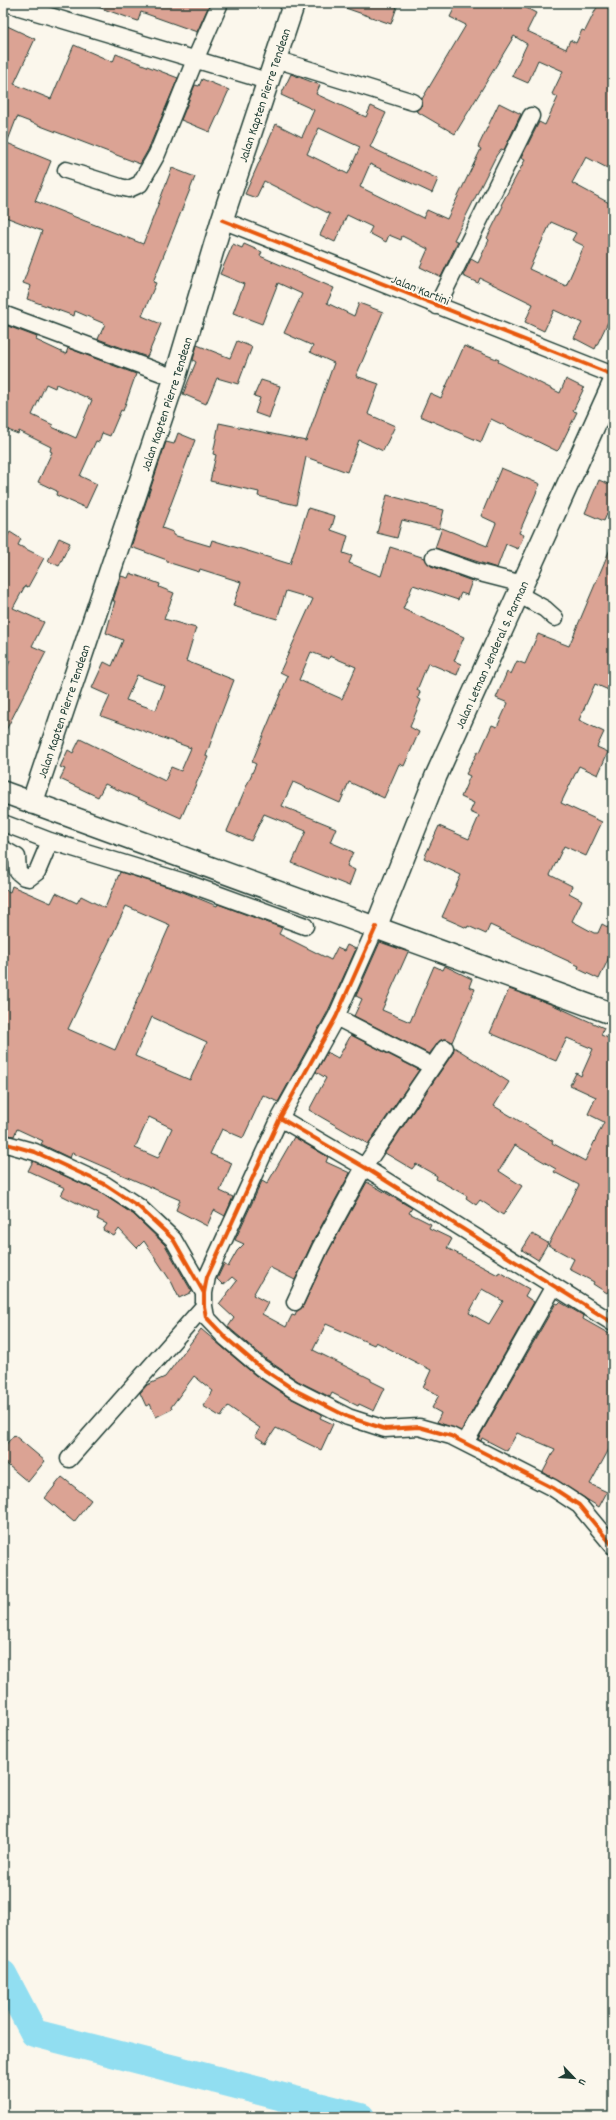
<svg xmlns="http://www.w3.org/2000/svg" width="616" height="2120" viewBox="0 0 616 2120" font-family="Dekko,sans-serif">
<style>
.lines{fill:none;stroke-linecap:round;stroke-linejoin:round}
.river{stroke:#91def1;stroke-width:28}
.building{fill:#dba394;stroke:#1f3d34;fill-rule:evenodd}
.minor-casing{stroke:#1f3d34;stroke-width:19}
.major-casing{stroke:#1f3d34;stroke-width:24}
.minor{stroke:#fbf7ec;stroke-width:16}
.major{stroke:#fbf7ec;stroke-width:21}
.cycleway-casing{stroke:#fbf7ec;stroke-width:6}
.cycleway{stroke:#e8590c;stroke-width:4}
.labels{text-anchor:middle;stroke-width:4;stroke-linejoin:round;paint-order:stroke}
.street-label{font-size:13px;fill:#1f3d34;stroke:#fbf7ec}
</style>
<rect width="100%" height="100%" fill="#fbf7ec"/>
<filter id="ink" filterUnits="userSpaceOnUse"><feTurbulence type="fractalNoise" baseFrequency=".025" numOctaves="2"/><feDisplacementMap in="SourceGraphic" scale="8" xChannelSelector="R" yChannelSelector="G"/><feConvolveMatrix kernelMatrix="1 2 1 2 8 2 1 2 1" color-interpolation-filters="sRGB"/></filter>
<g filter="url(#ink)">
<g class="lines">
<path class="river" d="M3,1974L34,2033L361,2117"/>
</g>
<path class="building" d="M92,3H210L197,32L141,12L138,21L92,5Z
M337,3H386L397,7L391,24L337,5Z
M457,3H517L536,13L527,31L566,49L570,40L576,43L582,30L585,31L599,3H613V171L586,157L572,183L613,205V324L608,322L595,349L574,338L582,323L554,310L544,331L525,322L533,304L480,278L478,283L463,276L471,259L478,263L489,240L487,238L503,206L501,205L525,160L521,158L539,122L545,125L558,97L552,94L563,71L538,60L528,83L512,76L527,44L514,36L455,134L416,111L422,105V99L466,25L450,17ZM551,222L576,233L572,240L584,246L566,286L529,269Z
M3,24L35,39L14,84L51,99L74,45L113,62L116,54L178,78L148,150L140,164L17,117L7,143L51,161L35,201L143,244L172,168L195,177L153,282L156,283L142,316L161,324L147,357L98,339L105,324L75,311L74,316L27,299L31,286L23,283L42,231L3,216Z
M291,74L320,85L316,94L366,117L371,106L386,113L370,147L438,179L432,193L370,164L360,187L423,218L427,210L447,219L481,149L478,147L499,103L521,114L504,150L501,149L496,156L454,240L458,241L441,277L420,267L428,249L402,236L401,240L389,235L386,242L369,233L372,227L347,215L335,242L320,235L330,214L264,181L256,198L245,194L276,124L302,137L314,110L281,95ZM319,128L360,147L348,174L307,154Z
M202,79L229,90L210,132L181,120L195,85L199,86Z
M233,244L242,248L244,244L262,252L260,256L334,288L327,303L354,316L359,303L383,312L356,376L379,384L368,414L395,426L383,451L359,440L347,472L306,457L296,505L258,496L259,492L210,481L216,455L213,454L219,423L306,441L334,363L310,352L313,346L284,333L302,294L278,283L262,324L233,313L244,284L220,274Z
M5,325L37,337L36,340L66,354L68,348L136,374L123,411L121,410L110,436L102,433L99,442L96,441L80,476L97,484L86,508L56,495L57,491L38,482L52,452L50,451L51,447L19,431L18,434L3,428V330ZM46,384L55,388L56,384L92,400L76,438L52,427L53,425L32,415Z
M237,341L252,347L238,384L217,378L206,404L183,394L196,362L193,360L197,345L230,358Z
M464,346L499,360L498,362L560,393L566,379L584,388L573,411L577,412L559,449L557,451L491,419L481,442L420,416L430,393L441,398Z
M261,380L280,386L269,418L255,413L260,398L254,396Z
M178,433L195,440L162,528L173,532V535L210,546L212,540L290,564L308,508L335,516L331,530L348,536L343,553L352,556L349,563L381,576L390,547L425,558L431,566L472,581L467,595L461,593L458,600L413,585L403,609L464,637L454,661L461,664L457,675L428,663L417,690L420,692L418,698L421,700L410,727L419,732L404,766L399,764L384,798L349,782L340,803L293,782L282,806L336,828L330,842L353,852L347,866L355,870L349,886L292,863L306,831L264,814L251,841L227,831L256,764L252,762L288,676L280,672L313,599L286,591L277,619L233,606L241,582L200,569L199,572L167,562V560L131,547L166,442L174,444ZM311,652L329,659L330,656L356,667L342,699L299,680Z
M501,468L540,484L519,533L524,535L518,549L506,544L497,568L435,548L442,528L487,546L496,523L481,516Z
M599,480L613,486V500L604,521L585,513Z
M387,495L444,510L439,529L402,520L397,538L377,533Z
M10,532L21,539L18,545L44,558L28,587L25,586L13,608L44,622L32,646L46,652L3,736V676L10,661L3,658V544Z
M59,538L70,543L59,566L48,561Z
M613,542V692L595,684L579,720L604,732L597,747L608,752L598,775L579,766L561,803L602,822L586,856L564,846L550,875L572,886L569,893L582,900L572,921L594,933H598L602,924L613,930V949L599,979L578,969L579,966L490,925L486,934L468,926L467,928L442,917L461,875L424,858L439,826L469,839L479,816L470,812L474,803L461,797L470,776L466,774L478,751L480,752L492,725L497,727L508,703L496,698L507,672L511,674L517,661L525,664L538,634L569,646Z
M130,573L160,584L159,587L174,593L164,619L196,628L186,661L234,680L218,722L206,756L208,757L181,818L105,784L98,797L60,779L65,769L60,767L68,750L73,753L80,739L165,781L171,767L181,771L191,748L101,716L110,696L92,688L104,662L112,666L123,640L106,633L115,601H113L121,576L128,578ZM137,675L165,686L156,710L126,700Z
M120,872L178,890L217,906L218,904L282,928L279,934L331,960L337,948L344,951L347,945L356,949L327,1013L278,1102L263,1095L243,1138L222,1129L210,1154L232,1163L220,1191L233,1197L225,1216L214,1210L207,1226L176,1210L180,1200L72,1153L70,1158L41,1144L43,1141L17,1129L14,1136L3,1134V889L10,892L12,886L51,903L56,893L77,903L81,896L105,908ZM126,906L170,925L115,1050L68,1029ZM152,1017L207,1042L190,1080L135,1056ZM149,1117L172,1128L158,1158L135,1148Z
M380,942L408,952L382,1010L410,1022L434,966L443,970L445,966L472,979L469,987L475,989L452,1042L446,1039L441,1040L429,1054L354,1016L362,999L356,996Z
M509,989L553,1005L604,1028L601,1035L613,1040V1098L609,1107L610,1108L613,1103V1284L607,1293L593,1284L594,1282L569,1269L574,1259L548,1245L579,1185L554,1172L556,1169L515,1145L499,1171L522,1186L503,1215L480,1200L476,1205L466,1198L467,1196L436,1179L437,1176L416,1164L412,1169L385,1153L453,1053L454,1047L509,1082L494,1106L553,1141L552,1143L585,1161L604,1122L588,1114L596,1097L570,1085L576,1073L581,1076L593,1049L567,1038L556,1061L490,1033Z
M351,1035L419,1070L368,1144L309,1110L326,1078L316,1072L327,1052L338,1058Z
M294,1137L328,1157L326,1162L350,1173L312,1243L295,1280L269,1267L253,1295L268,1303L262,1314L286,1327L292,1315L295,1316L297,1311L303,1306L328,1252L367,1182L412,1208L409,1213L431,1224L429,1228L452,1239L447,1248L498,1275L499,1272L529,1289L525,1296L534,1302L461,1431L437,1422L441,1413L432,1408L439,1395L423,1388L431,1370L376,1342L374,1345L326,1324L313,1350L371,1379V1381L385,1388L374,1411L359,1404L358,1406L332,1393L330,1397L298,1381L266,1359L228,1327L234,1318L219,1304L237,1281L232,1277L223,1285L217,1279L223,1266L224,1264L228,1267L237,1251L244,1244L235,1240L262,1181L267,1184ZM482,1289L503,1301L489,1324L469,1313Z
M33,1161L99,1192L133,1214L165,1245L192,1292L179,1298L172,1283L144,1241L137,1248L119,1229L114,1236L103,1230L107,1224L97,1219L99,1214L61,1195L65,1188L28,1171Z
M532,1234L548,1243L538,1260L522,1250Z
M560,1302L584,1316L583,1319L613,1336V1442L590,1484L607,1492L599,1507L543,1472L555,1449L517,1433L507,1451L482,1438L481,1441L478,1439L556,1303L558,1304Z
M201,1329L255,1375L288,1397L322,1414L320,1418L333,1424L321,1450L276,1428L266,1443L255,1436L260,1428L228,1406L221,1417L203,1406L213,1391L194,1376L171,1407L172,1409L156,1417L150,1404L146,1406L140,1393L147,1385L165,1377Z
M14,1435L45,1461L28,1482L3,1461V1448Z
M62,1477L91,1500L74,1522L45,1498Z"/>
<g class="lines">
<defs>
<path id="minor" d="M6,3L267,81
M275,59L413,102
M66,170L120,187L129,189L140,184L157,154L195,60L220,3
M222,220L613,375
M437,306L531,116
M3,314L175,378
M434,557L476,572L523,584
M518,594L545,609L555,618
M3,823L50,841L184,882L305,926
M3,849L17,857L18,872L24,877L29,878L37,872L50,841
M336,1017L432,1066
M280,1118L364,1167L613,1323
M3,1143L35,1152L104,1184L139,1207L173,1239L204,1293V1306L206,1317L226,1338L260,1367L293,1389L348,1417L385,1429L419,1427L451,1436L553,1488L579,1505L613,1546
M204,1293L207,1277L280,1118L336,1017L376,927
M295,1302L320,1248L364,1167L445,1048
M465,1443L554,1286
M69,1459L204,1306"/>
<g id="major">
<path d="M3,792L613,1014"/>
<path id="s1" d="M32,803L175,378L222,220L294,3"/>
<path id="s2" d="M376,927L436,776L613,384"/>
</g>
</defs>
<use href="#minor" class="minor-casing"/>
<use href="#major" class="major-casing"/>
<use href="#minor" class="minor"/>
<use href="#major" class="major"/>
<defs>
<path id="cycleway" d="M222,220L613,375
M280,1118L364,1167L613,1323
M3,1143L35,1152L104,1184L139,1207L173,1239L204,1293V1306L206,1317L226,1338L260,1367L293,1389L348,1417L385,1429L419,1427L451,1436L553,1488L579,1505L613,1546
M204,1293L207,1277L280,1118L336,1017L376,927"/>
</defs>
<use href="#cycleway" class="cycleway-casing"/>
<use href="#cycleway" class="cycleway"/>
</g>
</g>
<g class="labels">
<g class="street-label">
<text dy="5" stroke="none"><textPath href="#s1" startOffset="745">Jalan Kapten Pierre Tendean</textPath></text>
<text transform="translate(421 289) rotate(22)" y="5">Jalan Kartini</text>
<text dy="5" stroke="none"><textPath href="#s1" startOffset="421">Jalan Kapten Pierre Tendean</textPath></text>
<text dy="5" stroke="none"><textPath href="#s2" startOffset="296">Jalan Letnan Jenderal S. Parman</textPath></text>
<text dy="5" stroke="none"><textPath href="#s1" startOffset="97">Jalan Kapten Pierre Tendean</textPath></text>
</g>
</g>
<rect width="616" height="2120" fill="none" stroke="#fbf7ec" stroke-width="16"/>
<rect x="8" y="8" width="600" height="2104" fill="none" stroke="#1f3d34" stroke-width="1.5" filter="url(#ink)"/>
<g transform="translate(574 2078) rotate(115)" stroke="#fbf7ec" stroke-width="3" paint-order="stroke">
<path d="M0-3L7 15L0 10L-7 15Z" fill="#1f3d34"/>
<text y="-6" font-size="11" font-weight="bold" text-anchor="middle" fill="#1f3d34">U</text>
</g>
</svg>
